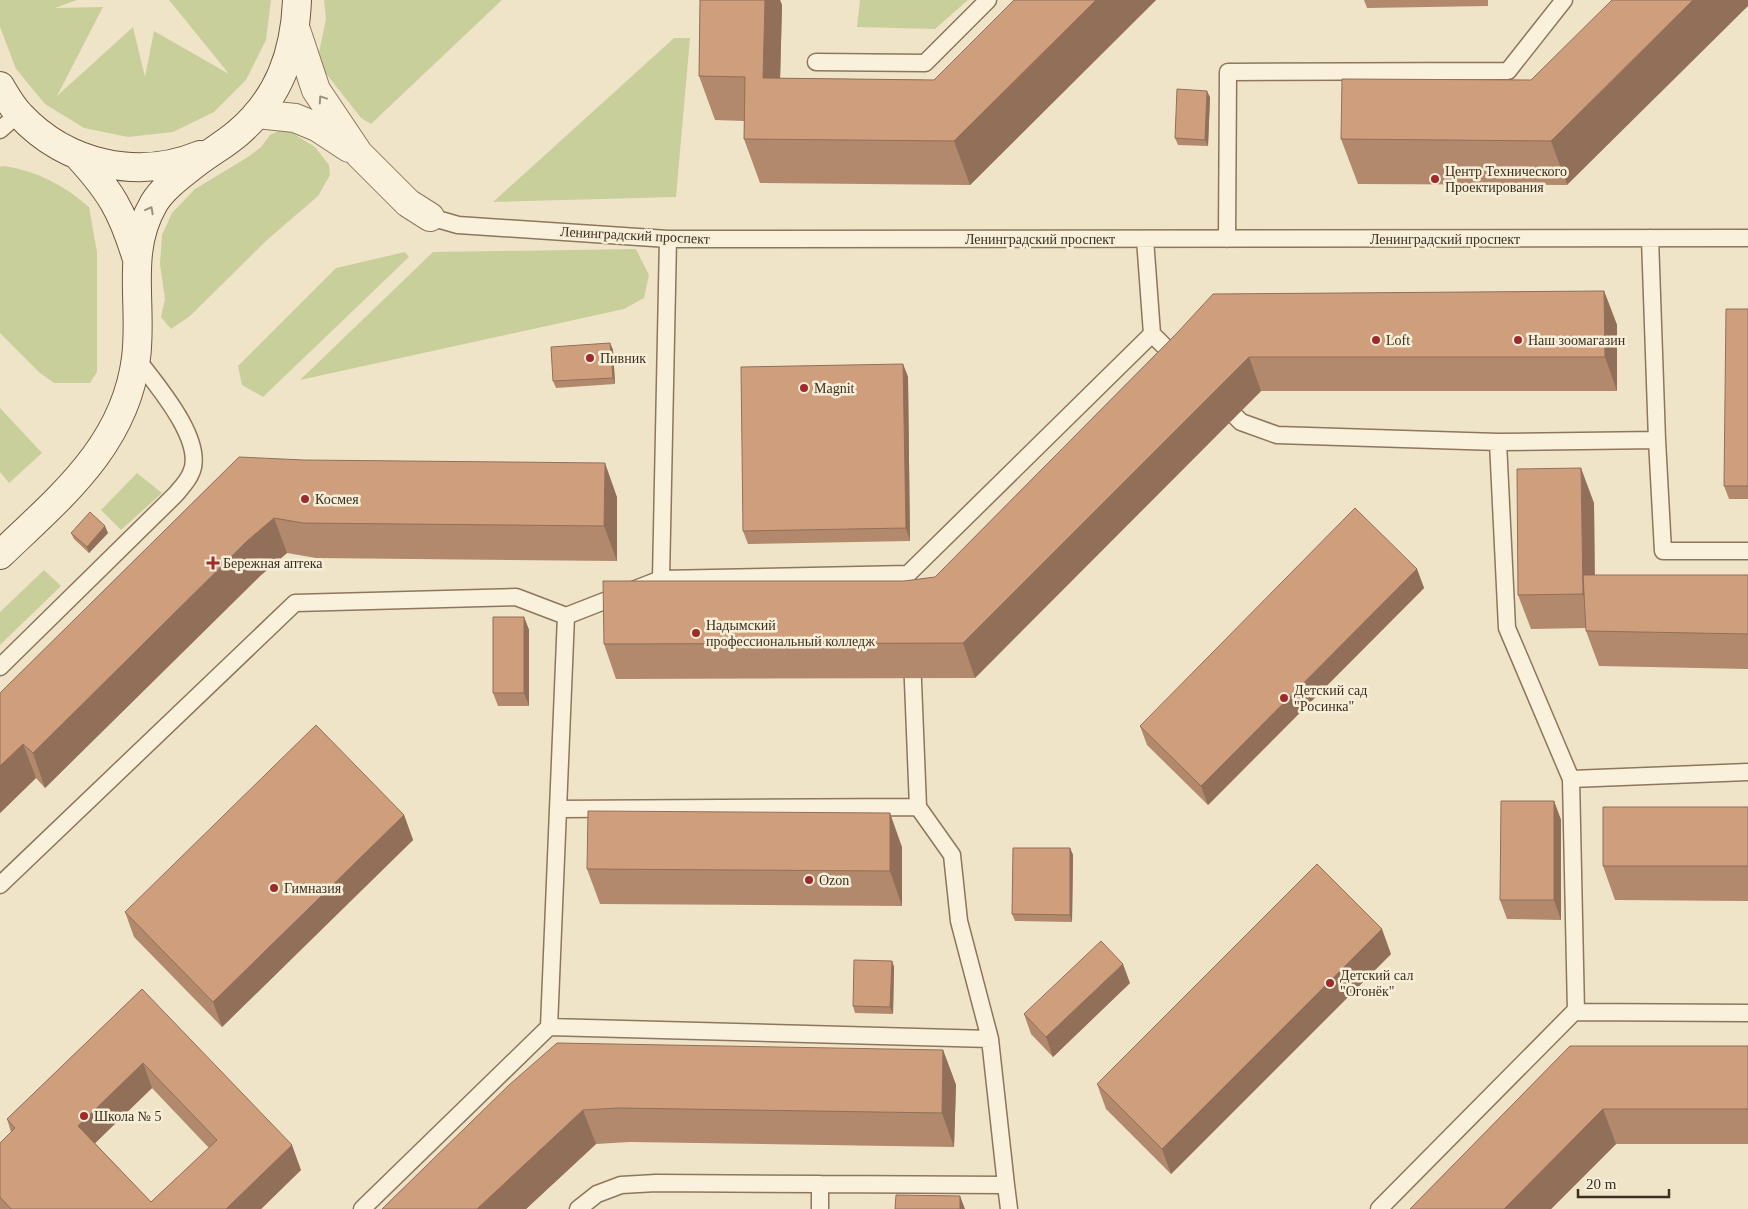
<svg xmlns="http://www.w3.org/2000/svg" width="1748" height="1209" viewBox="0 0 1748 1209" font-family="Georgia,serif">
<style>
.green{fill:#c9cf9b}
.lines{fill:none;stroke-linecap:round;stroke-linejoin:round}
.lane-casing{stroke:#8d765c;stroke-width:19}
.street-casing{stroke:#8d765c;stroke-width:30}
.secondary-casing{stroke:#6f573f;stroke-width:30}
.lane{stroke:#faf1dc;stroke-width:16}
.street{stroke:#faf1dc;stroke-width:28}
.secondary{stroke:#faf1dc;stroke-width:28}
.wall{fill:#b2896c;fill-rule:evenodd}
.shaded-wall{fill:#916f58}
.building{fill:#cf9f7d;stroke:#916f58;fill-rule:evenodd}
.oneway{stroke:#9c907e}
.poi-dot{fill:#9e2a2b;stroke:#f7eed8;stroke-width:2}
.labels{text-anchor:middle;stroke-width:5;stroke-linejoin:round;paint-order:stroke}
.poi-label{font-size:14px;fill:#3d2e20;stroke:#f7eed8;text-anchor:start}
.street-label{font-size:14px;fill:#3d2e20;stroke:#f7eed8}
</style>
<rect width="100%" height="100%" fill="#f0e4c8"/>
<path class="green" d="M0,0H77L55,8L103,7L57,96L133,27L145,77L154,31L229,74L169,0H271L266,40L246,80L214,112L173,132L128,137L84,128L45,104L16,69L0,27Z
M324,0H502L371,124L361,118L321,67L319,52L326,19Z
M860,0H968L935,29L857,27Z
M674,38H690L676,197L493,202Z
M284,128L315,147L329,165L330,175L318,196L267,240L190,316L171,329L161,317L165,299L160,264L162,235L172,213L195,189L248,157L261,147L270,135Z
M4,166C37,171 64,185 89,207L97,252V372L90,383H54L40,373L0,333V167Z
M636,249L649,275L644,298L624,309L300,380L433,252Z
M405,252L409,257L263,397L242,385L238,366L336,268Z
M0,408L42,453L9,483L0,472Z
M137,473L162,493L121,530L101,510Z
M44,570L61,586L0,645V612Z"/>
<g class="lines">
<defs>
<path id="lane" d="M816,62L925,63L988,0
M0,130L18,114
M430,217L458,225L668,239L1748,238
M1227,239L1228,72L1508,71L1564,0
M1152,334L1180,362
M1221,402L1241,422L1277,435L1498,442
M1657,440L1663,551H1748
M661,579L908,574L1152,334L1145,239
M912,657L918,807
M0,667L175,495C180,489 188,481 191,473C206,441 155,383 136,358
M1571,779L1748,772
M558,809L918,807L952,855L959,921L990,1039
M0,885L295,603L516,597L566,616
M1576,1012L1571,779L1507,628L1498,442L1657,440L1650,238
M549,1027L990,1039L1006,1185L820,1184V1209
M1006,1185L1009,1209
M362,1209L549,1027L566,616L661,579L668,239
M578,1209L597,1194L621,1185L656,1183L820,1184
M1379,1209L1574,1012L1748,1013"/>
<path id="street" d="M296,30L316,90L359,154L408,203L430,217
M257,114L295,118L317,127L349,148"/>
<path id="secondary" d="M0,86C6,96 12,107 20,115C66,164 137,181 200,155
M79,157C111,192 122,211 136,256
M0,555C59,498 125,446 136,358C143,305 125,252 154,203C163,188 181,175 195,164C209,153 224,145 238,133C279,98 295,53 297,0"/>
</defs>
<use href="#lane" class="lane-casing"/>
<use href="#street" class="street-casing"/>
<use href="#secondary" class="secondary-casing"/>
<use href="#lane" class="lane"/>
<use href="#street" class="street"/>
<use href="#secondary" class="secondary"/>
</g>
<path class="wall" d="M700,0H780L782,5L780,78L934,80L1014,0H1156L970,185L760,183L744,139V121L715,120L699,76Z
M1364,0H1488V6L1367,8Z
M1531,80L1567,185L1358,184L1341,139Z
M1210,97L1208,146L1178,145L1175,138Z
M1604,291L1617,325V391H1261L975,678L616,679L604,644L904,581L935,577L1177,333Z
M1748,309V499H1729L1724,486Z
M610,343L613,350L615,384L556,388L553,381Z
M903,364L908,377L910,541L748,544L743,531Z
M239,457L617,497V561L316,558L287,553L260,576L45,788L36,778L0,813V693Z
M1594,503L1595,575H1748V669L1599,666L1586,631V628L1531,629L1518,595Z
M71,533H108L89,553L74,539Z
M1417,569L1424,588L1208,805L1147,745L1140,726Z
M524,617L529,630V706H498L493,693Z
M1554,801L1561,820V920L1507,919L1500,900Z
M1748,807V901L1615,900L1603,866Z
M404,815L413,840L222,1027L134,937L125,912Z
M902,847V906L600,904L587,869Z
M1070,848L1073,855L1072,922L1015,921L1012,914Z
M1391,954L1171,1174L1106,1109L1097,1084Z
M892,961L894,967L893,1014L855,1013L853,1006Z
M1130,983L1053,1057L1031,1034L1024,1014Z
M142,989L301,1170L261,1209H0V1143L11,1132L7,1119ZM152,1088L209,1148L151,1202L95,1143Z
M1570,1046H1748V1144H1616L1551,1209H1410Z
M943,1050L956,1085L954,1147L630,1142L596,1144L526,1209H382L509,1085Z"/>
<path class="shaded-wall" d="M765,0H780L782,5L779,122L763,78Z
M1096,0H1156L970,185L954,141Z
M1693,0H1748V6L1567,185L1551,141Z
M1207,91L1210,97L1208,146L1205,140Z
M1604,291L1617,325V391L1605,357Z
M610,343L613,350L615,384L613,378Z
M1249,357L1261,391L975,678L963,643Z
M903,364L908,377L910,541L906,528Z
M605,463L617,497V561L604,526Z
M1581,468L1594,503L1595,628L1583,594Z
M274,518L287,553L260,576L45,788L33,753L247,541Z
M105,526L108,533L89,553L87,547Z
M1417,569L1424,588L1208,805L1201,786Z
M524,617L529,630V706L524,693Z
M23,744L36,778L0,813V766Z
M1554,801L1561,820V920L1554,900Z
M890,813L902,847V906L890,871Z
M404,815L413,840L222,1027L213,1002Z
M1070,848L1073,855L1072,922L1070,915Z
M1382,929L1391,954L1171,1174L1162,1149Z
M892,961L894,967L893,1014L890,1007Z
M1123,964L1130,983L1053,1057L1046,1037Z
M943,1050L956,1085L954,1147L942,1113Z
M143,1063L152,1088L87,1151L78,1126Z
M1603,1109L1616,1144L1551,1209H1504Z
M583,1110L596,1144L526,1209H477Z
M292,1145L301,1170L261,1209H226Z
M960,1196L965,1209H960Z"/>
<path class="building" d="M700,0H765L763,78L934,80L1014,0H1096L954,141L744,139L745,77L699,76Z
M1612,0H1693L1551,141L1341,139L1342,79L1531,80Z
M1177,89L1207,91L1205,140L1175,138Z
M1604,291L1605,357H1249L963,643L604,644L603,581H904L935,577L1177,333L1213,294Z
M1726,309H1748V486H1724Z
M610,343L613,378L553,381L551,347Z
M903,364L906,528L743,531L741,367Z
M239,457L304,460L605,463L604,526L303,523L274,518L247,541L33,753L23,744L0,766V693Z
M1581,468L1583,594L1518,595L1517,469Z
M1355,508L1417,569L1201,786L1140,726Z
M90,512L105,526L87,547L71,533Z
M1583,575H1748V634L1586,631Z
M493,617H524V693H493Z
M316,725L404,815L213,1002L125,912Z
M1501,801H1554V900H1500Z
M1603,807H1748V866H1603Z
M588,811L890,813V871L587,869Z
M1013,848H1070V915L1012,914Z
M1317,864L1382,929L1162,1149L1097,1084Z
M1101,941L1123,964L1046,1037L1024,1014Z
M854,960L892,961L890,1007L853,1006Z
M142,989L292,1145L226,1209H11L0,1197V1143L15,1128L7,1119ZM143,1063L217,1140L151,1202L78,1126Z
M557,1043L943,1050L942,1113L618,1108L583,1110L477,1209H382L509,1085Z
M1570,1046H1748V1109H1603L1504,1209H1410Z
M896,1195L960,1196V1209H895Z"/>
<defs><path id="oneway-chevron" d="M-2-3.5L2.5 0L-2 3.5" fill="none" stroke-width="1.6" stroke-linecap="round" stroke-linejoin="round" transform="scale(1.25)"/></defs>
<g class="oneway">
<use href="#oneway-chevron" transform="translate(322 99) rotate(-124)"/>
<use href="#oneway-chevron" transform="translate(150 210) rotate(-62)"/>
</g>
<g class="poi-dot">
<circle cx="1435" cy="179" r="5"/>
<circle cx="1376" cy="340" r="5"/>
<circle cx="1518" cy="340" r="5"/>
<circle cx="590" cy="358" r="5"/>
<circle cx="804" cy="388" r="5"/>
<circle cx="305" cy="499" r="5"/>
<path d="M210.5 555.5h5v5h5v5h-5v5h-5v-5h-5v-5h5z"/>
<circle cx="696" cy="633" r="5"/>
<circle cx="1284" cy="698" r="5"/>
<circle cx="809" cy="880" r="5"/>
<circle cx="274" cy="888" r="5"/>
<circle cx="1330" cy="983" r="5"/>
<circle cx="84" cy="1116" r="5"/>
</g>
<g class="labels">
<g class="poi-label">
<text x="1445" y="176">Центр Технического<tspan x="1445" dy="16">Проектирования</tspan></text>
<text x="1386" y="345">Loft</text>
<text x="1528" y="345">Наш зоомагазин</text>
<text x="600" y="363">Пивник</text>
<text x="814" y="393">Magnit</text>
<text x="315" y="504">Космея</text>
<text x="223" y="568">Бережная аптека</text>
<text x="706" y="630">Надымский<tspan x="706" dy="16">профессиональный колледж</tspan></text>
<text x="1294" y="695">Детский сад<tspan x="1294" dy="16">"Росинка"</tspan></text>
<text x="819" y="885">Ozon</text>
<text x="284" y="893">Гимназия</text>
<text x="1340" y="980">Детский сал<tspan x="1340" dy="16">"Огонёк"</tspan></text>
<text x="94" y="1121">Школа № 5</text>
</g>
<g class="street-label">
<text transform="translate(635 235) rotate(3)" y="5">Ленинградский проспект</text>
<text x="1040" y="244">Ленинградский проспект</text>
<text x="1445" y="244">Ленинградский проспект</text>
</g>
</g>
<path d="M1578 1189v8h91v-8" fill="none" stroke="#3d2e20" stroke-width="2.5"/>
<text x="1586" y="1189" font-size="15" fill="#3d2e20" stroke="#f7eed8" stroke-width="4" paint-order="stroke">20 m</text>
</svg>
